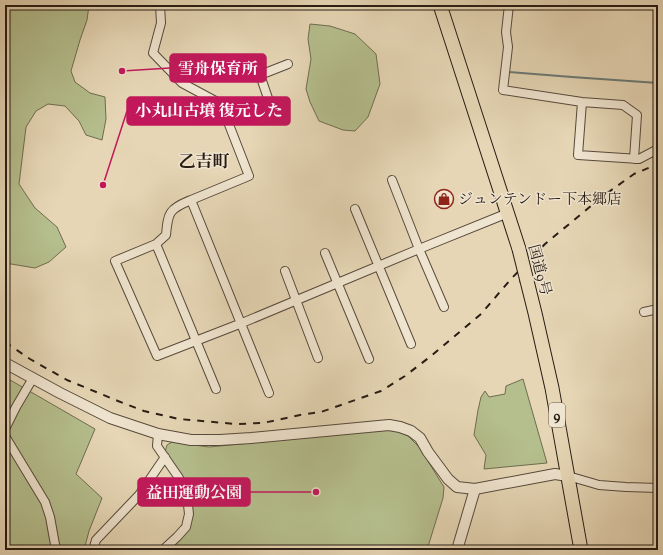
<svg xmlns="http://www.w3.org/2000/svg" width="663" height="555" viewBox="0 0 663 555" font-family="'Sorts Mill Goudy','Noto Serif JP',serif">
<style>
.green{fill:#b5be8d;stroke:#6e6d50}
.lines{fill:none;stroke-linecap:round;stroke-linejoin:round}
.stream{stroke:#6b7976;stroke-width:2}
.minor-casing{stroke:#574a3c;stroke-width:10}
.tertiary-casing{stroke:#574a3c;stroke-width:12}
.trunk-casing{stroke:#271c14;stroke-width:15}
.minor{stroke:#efe4cf;stroke-width:8}
.tertiary{stroke:#efe4cf;stroke-width:10}
.trunk{stroke:#e6d6b5;stroke-width:13}
.rail{stroke:#271c14;stroke-width:2;stroke-dasharray:7 7;stroke-linecap:butt}
.trunk-bridge-casing{stroke:#271c14;stroke-width:15;stroke-linecap:butt}
.trunk-bridge{stroke:#e6d6b5;stroke-width:13}
.labels{text-anchor:middle;stroke-width:3;stroke-linejoin:round;paint-order:stroke}
.shield{fill:#efe4cf;stroke:#63584c;stroke-width:1}
.shield-label{font-size:14px;font-weight:bold;fill:#271c14}
.poi-label{font-size:15px;fill:#271c14;stroke:#efe4cf;text-anchor:start}
.street-label{font-size:15px;fill:#271c14;stroke:#efe4cf}
.quarter-label{font-size:17px;font-weight:bold;fill:#271c14;stroke:#efe4cf}
.leader{fill:none;stroke:#c2185b;stroke-width:1.5}
.callout-dot{fill:#c2185b;stroke:#efe4cf;stroke-width:1.5}
.callout{fill:#c2185b;stroke:#c2185b;stroke-width:1.5}
.callout-label{font-size:16px;text-anchor:middle;font-weight:bold;fill:#fff}
</style>
<rect width="100%" height="100%" fill="#e6d6b5"/>
<filter id="stains"><feTurbulence type="fractalNoise" baseFrequency=".005" numOctaves="4"/><feColorMatrix values="0 0 0 0 .2 0 0 0 0 .09 0 0 0 0 .02 0 0 0 .5 -.17"/></filter>
<radialGradient id="worn" r=".72"><stop offset=".6" stop-color="#630" stop-opacity="0"/><stop offset="1" stop-color="#630" stop-opacity=".3"/></radialGradient>
<path class="green" d="M5,5H89L87,20L80,40L71,71L75,82L90,93L105,97L106,119L102,140L86,135L79,121L65,106L48,104L36,111L26,127L19,184L35,208L57,227L66,247L49,262L35,268L5,263Z
M310,24L330,26L355,34L376,54L380,84L368,117L355,131L343,130L319,121L310,102L306,89L311,59L308,39Z
M5,377L95,429L76,474L102,498L89,531L84,550H5Z
M523,379L547,463L484,469L486,455L474,435L478,410L481,397L485,391L489,397L505,394L506,386Z
M385,430L397,431L408,436L419,447L444,487L443,498L427,550H168L191,515L165,452L167,445L172,442L209,447Z"/>
<g class="lines">
<path class="stream" d="M509,72L572,77L658,83"/>
<defs>
<path id="minor" d="M160,5L161,23L153,53L182,83L221,104L249,176L191,200L269,393
M509,5L506,32L508,47L503,90L582,102L623,105L637,115L634,159
M582,102L578,155L639,159L658,149
M227,119L270,104L260,75L288,64
M392,180L419,249L444,307
M191,200C169,209 168,212 166,235L156,244L115,261L157,356L242,323L419,249L508,213
M355,209L411,344
M156,244L216,389
M325,253L369,359
M285,271L318,358
M644,312L658,309
M5,429L16,407L33,378
M158,434L157,446L179,478L187,496L189,514L186,527L177,537L165,548V550
M5,436L45,502L50,517L56,550
M568,476L599,485L626,487L658,488
M93,550L96,540L139,495L165,457"/>
<path id="tertiary" d="M5,363L60,393L110,418L158,434L191,440H220L251,438L389,425L400,427L411,431L420,438L428,452L448,479L457,487L475,489L555,474L568,476
M457,550L475,489"/>
<path id="trunk" d="M440,5L519,249
M527,281L535,313L552,388L581,550"/>
</defs>
<use href="#minor" class="minor-casing"/>
<use href="#tertiary" class="tertiary-casing"/>
<use href="#trunk" class="trunk-casing"/>
<use href="#minor" class="minor"/>
<use href="#tertiary" class="tertiary"/>
<use href="#trunk" class="trunk"/>
<path class="rail" d="M5,342L30,359L67,380L118,401L144,411L179,419L236,424L263,423L300,415L321,412L381,391L405,376L431,356L481,314L511,279L545,244L603,196L634,174L658,164"/>
<defs>
<path id="trunk-bridge" d="M519,249L527,281"/>
</defs>
<use href="#trunk-bridge" class="trunk-bridge-casing"/>
<use href="#trunk-bridge" class="trunk-bridge"/>
</g>
<defs>
<symbol id="shop-ring" viewBox="-11 -11 22 22"><circle r="9.5" fill="#efe4cf" stroke="#8f2418" stroke-width="1.5"/><path d="M-5-2.5h2.3a2.7 3.5 0 0 1 5.4 0H5L5.5 6h-11ZM-1.5-2.5h3a1.5 2.3 0 0 0-3 0Z" fill="#8f2418"/></symbol>
</defs>
<g fill-rule="evenodd">
<use href="#shop-ring" x="433" y="188" width="22" height="22"/>
</g>
<g class="labels">
<rect class="shield" x="549" y="403" width="16" height="24" rx="3"/>
<g class="shield-label">
<text x="557" y="420">9</text>
</g>
<g class="poi-label">
<text x="458" y="204">ジュンテンドー下本郷店</text>
</g>
<g class="street-label">
<text transform="translate(540 270) rotate(75)" y="5">国道9号</text>
</g>
<g class="quarter-label">
<text x="204" y="167">乙吉町</text>
</g>
</g>
<path class="leader" d="M122 71L170 68M103 185L127 111M316 492L250 492"/>
<g class="callout-dot">
<circle cx="122" cy="71" r="4"/>
<circle cx="103" cy="185" r="4"/>
<circle cx="316" cy="492" r="4"/>
</g>
<g class="callout">
<rect x="170" y="54" width="96" height="28" rx="4"/>
<rect x="127" y="97" width="163" height="28" rx="4"/>
<rect x="138" y="478" width="112" height="28" rx="4"/>
</g>
<g class="callout-label">
<text x="218" y="74">雪舟保育所</text>
<text x="209" y="116">小丸山古墳 復元した</text>
<text x="194" y="498">益田運動公園</text>
</g>
<rect width="663" height="555" fill="none" stroke="#e6d6b5" stroke-width="20"/>
<rect x="6" y="6" width="651" height="543" fill="none" stroke="#271c14" stroke-width="2"/>
<rect x="10" y="10" width="643" height="535" fill="none" stroke="#271c14"/>
<rect width="100%" height="100%" filter="url(#stains)"/>
<rect width="100%" height="100%" fill="url(#worn)"/>
</svg>
